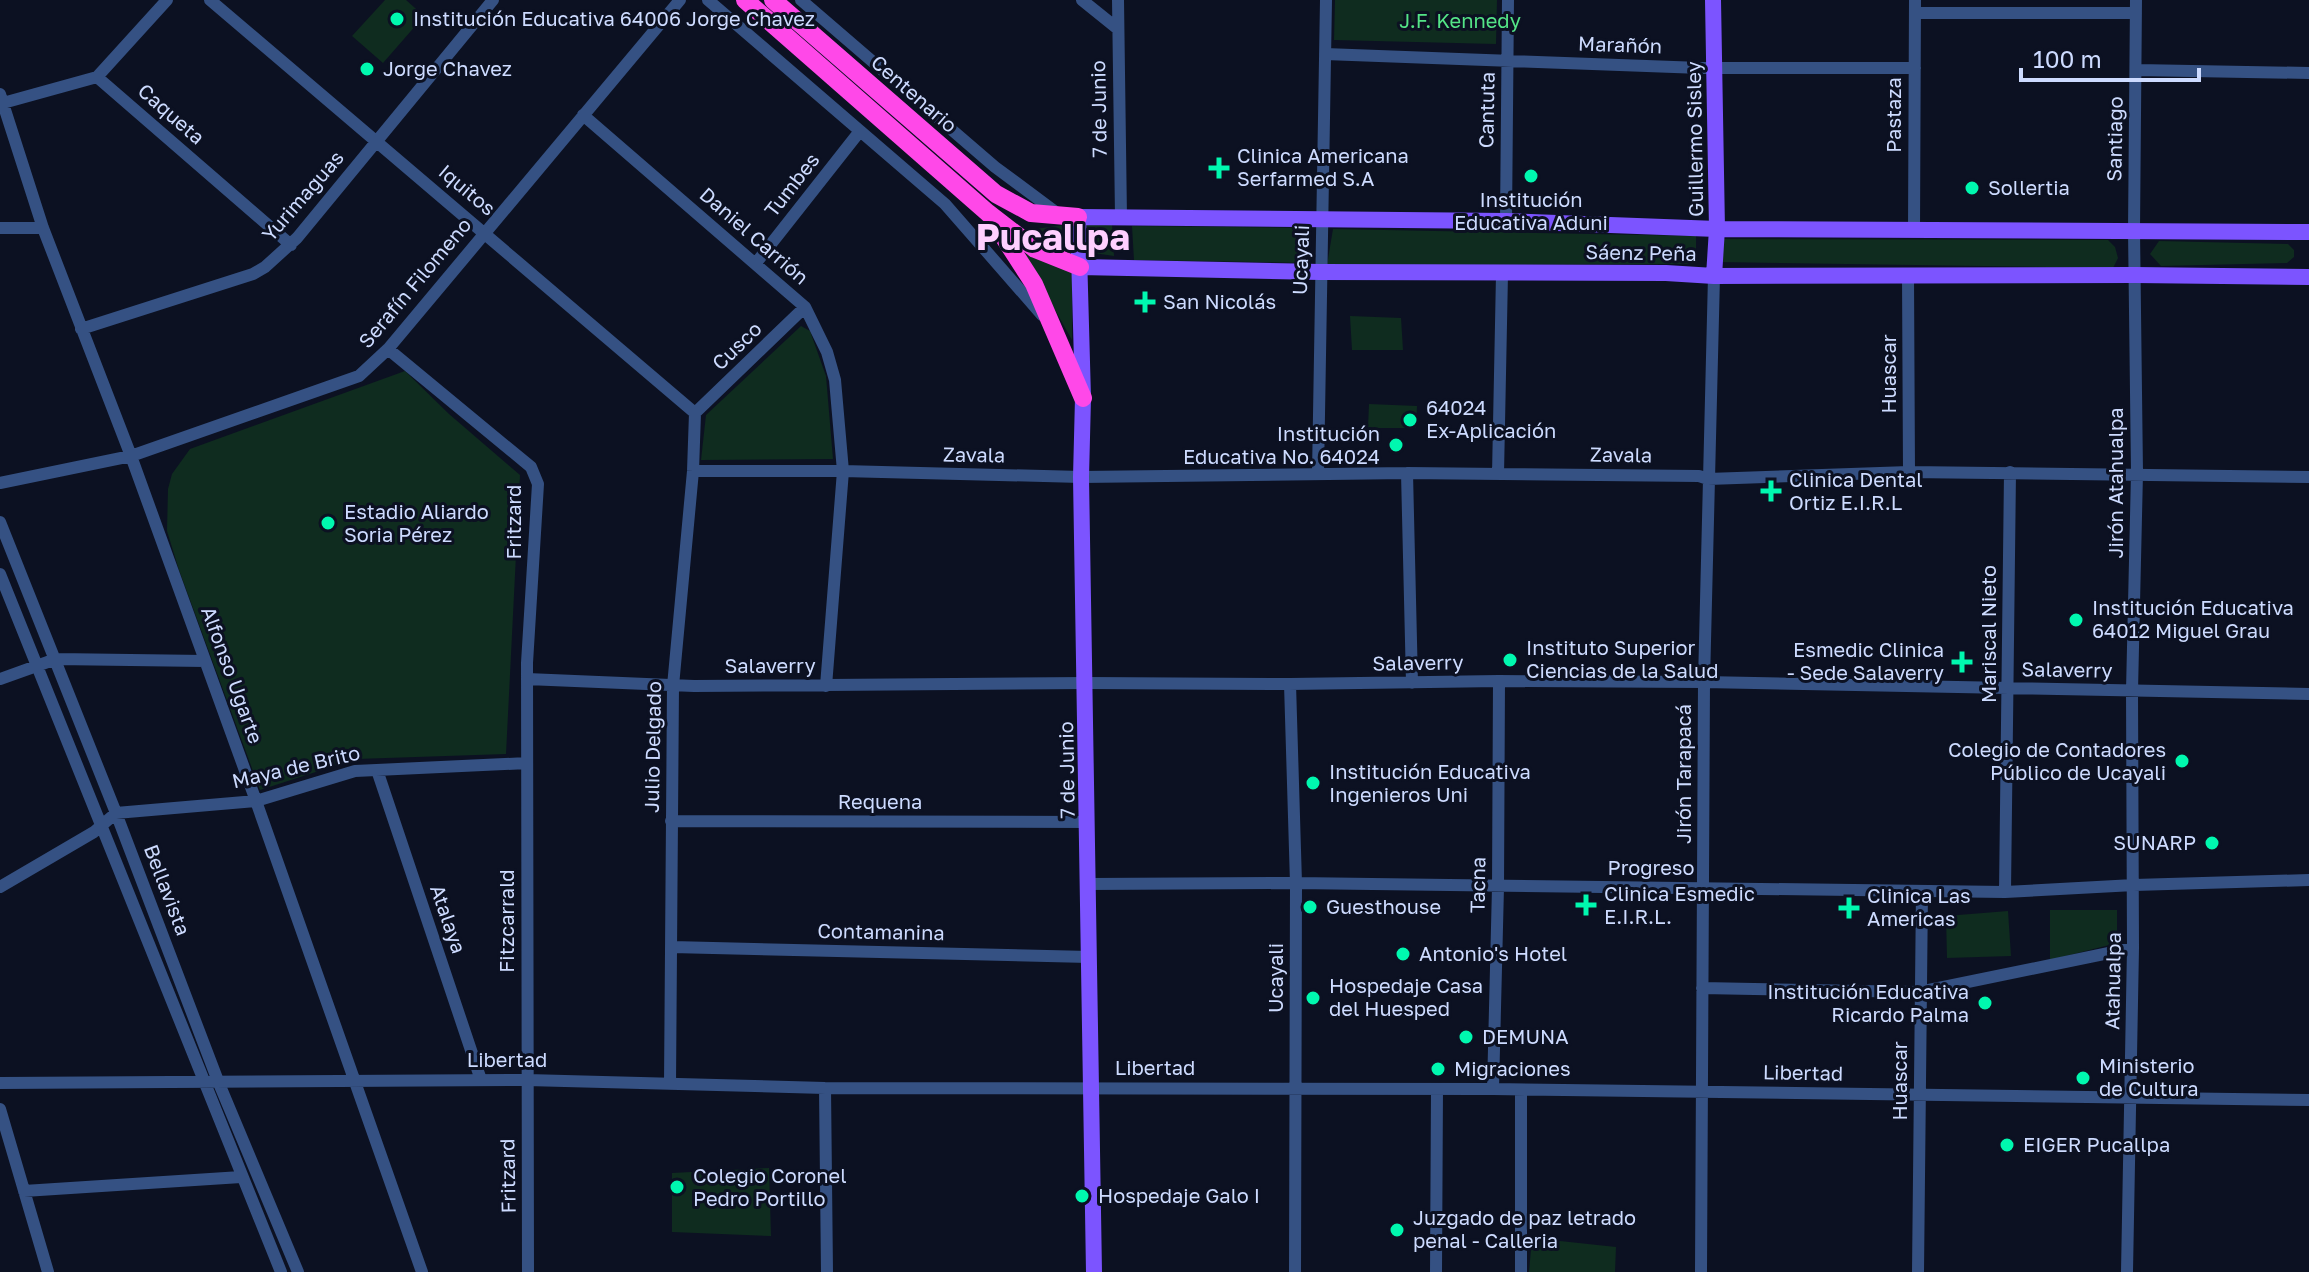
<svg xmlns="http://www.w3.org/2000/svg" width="2309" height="1272" font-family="'Golos Text',sans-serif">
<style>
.green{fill:#0f2c1f}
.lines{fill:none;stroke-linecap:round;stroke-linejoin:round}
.minor{stroke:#355183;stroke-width:12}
.major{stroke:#7c54ff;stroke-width:16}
.highway{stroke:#ff48e8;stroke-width:18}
.poi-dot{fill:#00f8af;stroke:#0c1122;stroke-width:3}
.labels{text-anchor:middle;stroke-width:6;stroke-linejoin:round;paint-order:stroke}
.poi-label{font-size:20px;fill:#cddbff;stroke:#0c1122;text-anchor:start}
.park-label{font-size:20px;fill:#54e487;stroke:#0c1122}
.street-label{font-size:20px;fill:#cddbff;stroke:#0c1122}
.town-label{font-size:36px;font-weight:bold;fill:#fecfff;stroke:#0c1122}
</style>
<rect width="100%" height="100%" fill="#0c1122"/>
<!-- green -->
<path class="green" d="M385 0H406L424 16 383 63 352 36Z
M1335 0H1497L1496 44 1334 40Z
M1071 224 1073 259 1021 231Z
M1086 224H1112L1114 256 1087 252Z
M1132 226 1309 228V263L1134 260Z
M1333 229 1696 236V264L1327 265Z
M1717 239 2108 240 2115 247 2118 258 2113 268 1717 262Z
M2159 241 2288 244 2294 250V257L2287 263 2161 266 2150 254Z
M1023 253 1072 270V340Z
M1350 316 1401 318 1403 350H1352Z
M801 326 810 331 826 376 833 459 701 460 706 415Z
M405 371 449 414 520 475 506 754 356 759 260 790 179 570 167 531 168 489 172 474 190 449Z
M1369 404 1417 406 1416 428H1368Z
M2050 910H2117V943L2050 960Z
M2008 911 2011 956 1947 958 1946 916Z
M769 1168 771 1236 672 1232V1173Z
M1532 1238 1616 1247 1615 1272H1529Z"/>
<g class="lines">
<!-- minor -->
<path class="minor" d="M210 0 695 413
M708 0 945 204 1042 315
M801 0 995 167 1057 213
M1082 0 1118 29
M1118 0 1121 217
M1915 13H2136
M1325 54 1701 68H1915
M2137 70 2309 73
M97 77 167 0
M0 94 43 228 131 456 256 801 422 1272
M3 103 97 77 291 245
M583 115 805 307 827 352 835 380 843 471 826 686
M1506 221 1508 0
M0 228H43
M1914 230 1915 0
M756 263 860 131
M1908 276 1909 472
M81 329 253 274 265 267 297 238 493 0
M388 349 531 467 538 484 527 663 528 1272
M695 413 805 307
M693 471H843L1081 477 1407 473 1699 476 1708 479 1909 472 2309 477
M1407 473 1412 683
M1318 474 1326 0
M1498 474 1502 274
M0 483 131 456 359 376 388 349 680 0
M0 522 116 813 218 1081 298 1272
M0 574 281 1272
M0 679 56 659 205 661
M527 679 694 686 1086 683 1290 684 1499 681 1704 682 2309 694
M1290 684 1296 883 1295 1272
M377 770 481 1080
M671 821 1088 822
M1088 884 1296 883 2005 892 2134 885 2309 880
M0 887 94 832 116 813 256 801 355 771 527 763
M2005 892 2010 472
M672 947 1089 957
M1702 988 1919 992 2133 948
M0 1083 527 1080 825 1088 1493 1089 2309 1100
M670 1084 673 686 693 471 695 413
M825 1088 827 1272
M1493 1089 1498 887 1499 681
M1521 1090V1272
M0 1109 48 1272
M24 1191 241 1177
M1436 1272 1437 1089
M1701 1272 1704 682 1714 276
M1918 1272 1922 891
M2127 1272 2133 948 2132 691 2137 473 2134 230 2136 0"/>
<!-- major -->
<path class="major" d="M1713 0 1717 229 1714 276
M1080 267 1320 272 1666 273 1714 276 2135 275 2309 277
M1094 1272 1081 477 1083 398 1078 217 1506 221 1717 229 2309 232"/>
<!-- highway -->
<path class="highway" d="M745 0 988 213 1035 249 1080 267
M773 0 996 194 1031 213 1078 217
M996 225 1034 284 1083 398"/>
</g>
<!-- markers -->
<g class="poi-dot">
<circle cx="397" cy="19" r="8"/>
<circle cx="367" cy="69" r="8"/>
<path d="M1215 156h8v8h8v8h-8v8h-8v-8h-8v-8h8z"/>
<circle cx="1531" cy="176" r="8"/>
<circle cx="1972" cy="188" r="8"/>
<path d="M1141 290h8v8h8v8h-8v8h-8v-8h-8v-8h8z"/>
<circle cx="1410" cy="420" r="8"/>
<circle cx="1396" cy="445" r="8"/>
<path d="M1767 479h8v8h8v8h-8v8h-8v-8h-8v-8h8z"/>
<circle cx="328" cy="523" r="8"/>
<circle cx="2076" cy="620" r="8"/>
<circle cx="1510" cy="660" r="8"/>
<path d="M1958 650h8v8h8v8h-8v8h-8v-8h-8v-8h8z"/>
<circle cx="2182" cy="761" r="8"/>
<circle cx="1313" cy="783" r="8"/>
<circle cx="2212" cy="843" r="8"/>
<path d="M1582 893h8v8h8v8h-8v8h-8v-8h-8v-8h8z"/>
<circle cx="1310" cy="907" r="8"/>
<path d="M1845 896h8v8h8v8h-8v8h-8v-8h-8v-8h8z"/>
<circle cx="1403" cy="954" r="8"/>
<circle cx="1313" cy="998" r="8"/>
<circle cx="1985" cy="1003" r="8"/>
<circle cx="1466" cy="1037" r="8"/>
<circle cx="1438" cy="1069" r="8"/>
<circle cx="2083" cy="1078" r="8"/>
<circle cx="2007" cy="1145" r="8"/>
<circle cx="677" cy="1187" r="8"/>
<circle cx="1082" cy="1196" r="8"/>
<circle cx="1397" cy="1230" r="8"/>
</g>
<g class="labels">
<!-- poi labels -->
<g class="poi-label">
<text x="413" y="26">Institución Educativa 64006 Jorge Chavez</text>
<text x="383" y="76">Jorge Chavez</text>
<text x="1237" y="163">Clinica Americana<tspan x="1237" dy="23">Serfarmed S.A</tspan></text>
<text x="1988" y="195">Sollertia</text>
<text x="1531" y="207" text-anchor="middle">Institución<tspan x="1531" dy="23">Educativa Aduni</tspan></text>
<text x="1163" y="309">San Nicolás</text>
<text x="1426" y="415">64024<tspan x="1426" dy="23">Ex-Aplicación</tspan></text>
<text x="1380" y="441" text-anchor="end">Institución<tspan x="1380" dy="23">Educativa No. 64024</tspan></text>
<text x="1789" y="487">Clinica Dental<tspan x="1789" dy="23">Ortiz E.I.R.L</tspan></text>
<text x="344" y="519">Estadio Aliardo<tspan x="344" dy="23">Soria Pérez</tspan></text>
<text x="2092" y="615">Institución Educativa<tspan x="2092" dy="23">64012 Miguel Grau</tspan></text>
<text x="1526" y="655">Instituto Superior<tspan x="1526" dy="23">Ciencias de la Salud</tspan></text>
<text x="1944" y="657" text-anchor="end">Esmedic Clinica<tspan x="1944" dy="23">- Sede Salaverry</tspan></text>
<text x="2166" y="757" text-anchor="end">Colegio de Contadores<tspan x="2166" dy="23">Público de Ucayali</tspan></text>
<text x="1329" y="779">Institución Educativa<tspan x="1329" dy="23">Ingenieros Uni</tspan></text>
<text x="2196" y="850" text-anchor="end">SUNARP</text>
<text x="1604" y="901">Clinica Esmedic<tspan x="1604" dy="23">E.I.R.L.</tspan></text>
<text x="1867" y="903">Clinica Las<tspan x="1867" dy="23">Americas</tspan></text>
<text x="1326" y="914">Guesthouse</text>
<text x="1419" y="961">Antonio's Hotel</text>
<text x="1329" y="993">Hospedaje Casa<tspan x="1329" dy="23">del Huesped</tspan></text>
<text x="1969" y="999" text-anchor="end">Institución Educativa<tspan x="1969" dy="23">Ricardo Palma</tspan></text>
<text x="1482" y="1044">DEMUNA</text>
<text x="2099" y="1073">Ministerio<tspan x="2099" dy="23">de Cultura</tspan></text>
<text x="1454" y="1076">Migraciones</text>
<text x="2023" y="1152">EIGER Pucallpa</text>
<text x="693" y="1183">Colegio Coronel<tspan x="693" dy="23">Pedro Portillo</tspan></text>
<text x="1098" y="1203">Hospedaje Galo I</text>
<text x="1413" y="1225">Juzgado de paz letrado<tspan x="1413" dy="23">penal - Calleria</tspan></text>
</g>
<!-- park labels -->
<g class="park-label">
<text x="1460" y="28">J.F. Kennedy</text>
</g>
<!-- street labels -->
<g class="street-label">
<text transform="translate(1620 45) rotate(2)" y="7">Marañón</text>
<text transform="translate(914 94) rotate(41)" y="7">Centenario</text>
<text transform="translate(1099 109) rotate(-91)" y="7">7 de Junio</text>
<text transform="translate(1487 110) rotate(-89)" y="7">Cantuta</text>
<text transform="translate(171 114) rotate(41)" y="7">Caqueta</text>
<text transform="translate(1894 115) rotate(-90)" y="7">Pastaza</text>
<text transform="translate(1695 139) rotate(-91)" y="7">Guillermo Sisley</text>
<text transform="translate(2115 139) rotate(-89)" y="7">Santiago</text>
<text transform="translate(792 185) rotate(-52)" y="7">Tumbes</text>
<text transform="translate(467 190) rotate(40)" y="7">Iquitos</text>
<text transform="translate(303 196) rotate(-49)" y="7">Yurimaguas</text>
<text transform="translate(754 236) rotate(41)" y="7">Daniel Carrión</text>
<text transform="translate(1641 253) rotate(1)" y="7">Sáenz Peña</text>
<text transform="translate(1301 260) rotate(-88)" y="7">Ucayali</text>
<text transform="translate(415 283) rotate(-50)" y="7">Serafín Filomeno</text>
<text transform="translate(737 346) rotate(-44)" y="7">Cusco</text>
<text transform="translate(1889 374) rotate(-90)" y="7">Huascar</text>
<text transform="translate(974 455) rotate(1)" y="7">Zavala</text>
<text transform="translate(1621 455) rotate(1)" y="7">Zavala</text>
<text transform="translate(2116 483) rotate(-90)" y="7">Jirón Atahualpa</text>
<text transform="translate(514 522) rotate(-90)" y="7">Fritzard</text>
<text transform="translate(1989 634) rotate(-90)" y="7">Mariscal Nieto</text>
<text transform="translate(1418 663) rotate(-1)" y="7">Salaverry</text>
<text x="770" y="673">Salaverry</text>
<text transform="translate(2067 670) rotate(1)" y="7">Salaverry</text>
<text transform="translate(232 675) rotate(70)" y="7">Alfonso Ugarte</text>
<text transform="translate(653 747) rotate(-89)" y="7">Julio Delgado</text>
<text transform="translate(296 767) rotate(-13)" y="7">Maya de Brito</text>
<text transform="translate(1067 770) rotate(-91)" y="7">7 de Junio</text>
<text transform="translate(1684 774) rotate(-90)" y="7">Jirón Tarapacá</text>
<text x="880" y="809">Requena</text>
<text x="1651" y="875">Progreso</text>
<text transform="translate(1478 885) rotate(-89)" y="7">Tacna</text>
<text transform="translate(167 890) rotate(69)" y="7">Bellavista</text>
<text transform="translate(448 919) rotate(71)" y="7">Atalaya</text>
<text transform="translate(507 921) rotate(-90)" y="7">Fitzcarrald</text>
<text transform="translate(881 932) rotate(1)" y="7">Contamanina</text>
<text transform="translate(1276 978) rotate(-90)" y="7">Ucayali</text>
<text transform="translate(2113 981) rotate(-89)" y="7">Atahualpa</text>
<text x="507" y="1067">Libertad</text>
<text x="1155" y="1075">Libertad</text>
<text transform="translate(1803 1073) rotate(1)" y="7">Libertad</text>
<text transform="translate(1900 1081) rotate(-90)" y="7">Huascar</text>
<text transform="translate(508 1176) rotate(-91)" y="7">Fritzard</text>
</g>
<!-- town labels -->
<g class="town-label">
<text x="1053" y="250">Pucallpa</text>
</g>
</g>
<!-- scale -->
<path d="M2021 68v12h178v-12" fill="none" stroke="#cddbff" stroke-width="4"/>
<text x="2033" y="68" font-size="24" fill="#cddbff" stroke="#0c1122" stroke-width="6" paint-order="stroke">100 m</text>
</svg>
